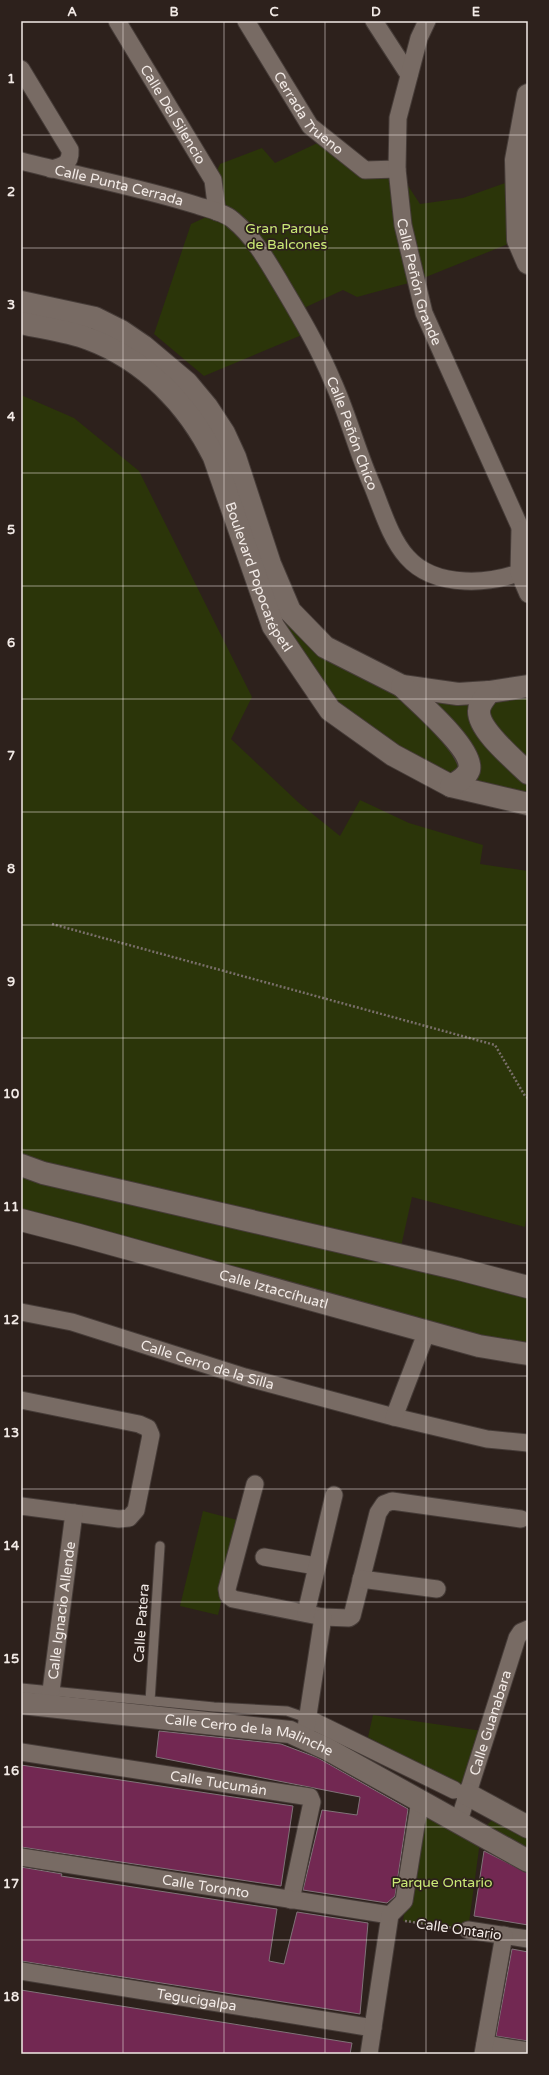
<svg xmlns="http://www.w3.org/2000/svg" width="549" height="2075" font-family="'Varela Round',sans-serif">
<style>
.green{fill:#2b3509}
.building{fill:#722852;stroke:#807278}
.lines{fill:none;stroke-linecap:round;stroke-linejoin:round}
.service-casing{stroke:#463c38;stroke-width:11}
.minor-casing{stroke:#463c38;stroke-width:19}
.tertiary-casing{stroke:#463c38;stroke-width:24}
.path{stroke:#796f6a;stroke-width:2.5;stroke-dasharray:2 2;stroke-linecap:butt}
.service{stroke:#786b64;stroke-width:9}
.minor{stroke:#786b64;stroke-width:17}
.tertiary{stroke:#786b64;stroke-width:22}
.grid{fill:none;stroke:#f2eae6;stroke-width:1;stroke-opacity:0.55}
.labels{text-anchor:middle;stroke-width:3.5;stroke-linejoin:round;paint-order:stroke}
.street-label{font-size:14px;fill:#f2eae6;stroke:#2d211c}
.park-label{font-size:14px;fill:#cae976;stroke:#2d211c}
.neatline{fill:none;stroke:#f2eae6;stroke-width:1.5}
.grid-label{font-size:13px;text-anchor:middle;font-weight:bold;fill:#f2eae6}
</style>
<rect width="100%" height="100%" fill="#2d211c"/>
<!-- green -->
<path class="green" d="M326 139 365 170 397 169 420 204 463 198 516 179 518 240 416 281 357 297 343 290 306 307 309 332 204 376 154 334 191 224 217 212 213 180 220 164 262 148 275 163Z
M21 395 74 418 139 471 252 697 231 739 299 803 340 836 360 800 409 823 483 845 480 864 528 871V1204L525 1227 412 1197 398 1260 528 1293V1342L507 1341 442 1328 21 1212Z
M290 611 402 686 528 691V803L451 786 330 710 273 626Z
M203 1511 241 1521 218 1615 180 1606Z
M373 1715 483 1731 465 1789 368 1737Z
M420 1800 481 1834 468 1930 403 1921Z
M492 1820H498L528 1837V1857L481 1831Z"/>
<!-- building -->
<path class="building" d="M159 1731 281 1744 318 1758 408 1809 395 1896 387 1903 303 1890 322 1810 357 1815 360 1797 156 1757Z
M21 1765 293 1806 281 1886 21 1847Z
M484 1851 528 1873V1925L474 1916Z
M21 1867 62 1874 61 1876 277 1909 269 1961 284 1964 297 1912 368 1923 360 2014 21 1961Z
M512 1949 528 1952V2041L496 2036Z
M21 1990 352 2043 350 2054H21Z"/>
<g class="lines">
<!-- service casing -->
<g class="service-casing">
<path id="service" d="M21 1688 214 1707 287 1711 307 1718
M150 1701 160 1546"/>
</g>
<!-- minor casing -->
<g class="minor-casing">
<g id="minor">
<path id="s1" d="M117 21 213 180 217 212"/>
<path id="s2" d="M246 21 310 126 365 170 397 169"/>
<path d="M374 21 409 75"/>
<path id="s3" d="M427 21 419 38 398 118 397 169 403 225 424 313 528 545"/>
<path d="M21 69 70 150C71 164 63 166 51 169"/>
<path id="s4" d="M21 161C79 176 139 187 196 205 208 209 224 212 233 220 254 237 268 262 281 284 300 316 319 348 333 382 348 415 357 451 372 485 382 509 390 538 407 557 435 589 493 585 528 569"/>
<path d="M520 530 519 573 528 594"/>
<path id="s5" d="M21 1312 72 1322 245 1377 394 1417 487 1439 528 1443"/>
<path d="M21 1400 139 1424 148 1428 151 1435 136 1510 129 1518 119 1519 21 1506"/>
<path d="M394 1417 427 1331"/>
<path d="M255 1484 227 1589 228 1595 233 1599 323 1617 349 1618 352 1616 378 1513 384 1504 392 1501 521 1519"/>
<path d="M264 1557 316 1566"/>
<path d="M361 1579 437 1589"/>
<path d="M306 1613 334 1495"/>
<path id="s6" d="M46 1706 51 1691 74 1513"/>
<path d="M307 1718 454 1790"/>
<path d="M306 1728 323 1617"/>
<path id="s7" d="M21 1752 310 1797 312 1802 291 1900"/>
<path id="s8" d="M459 1821 517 1638 521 1632 528 1629"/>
<path id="s9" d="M21 1857 390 1915"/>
<path d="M468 1930 528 1939"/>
<path id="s10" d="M21 1971 373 2028"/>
<path d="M485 2044 528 2051"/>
<path d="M369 2054 390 1915 404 1901 420 1800"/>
<path d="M483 2054 504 1935"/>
</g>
</g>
<!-- tertiary casing -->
<g class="tertiary-casing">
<g id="tertiary">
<path d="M528 95 516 160 518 240 528 263"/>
<path d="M21 302 95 318 121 331 143 346 187 383 207 407 224 433 235 457 270 564 290 611 325 647 402 686 458 694 489 692 528 686"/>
<path id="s11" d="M21 323C43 328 68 331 89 339 145 360 188 404 214 457L273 626 330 710 393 755 451 786 528 804"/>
<path d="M402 686C416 700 475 750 469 770 466 778 457 782 451 786"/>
<path d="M489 692C485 698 479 704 479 711 478 730 515 760 528 773"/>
<path d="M21 1165 43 1173 459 1269 528 1287"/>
<path id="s12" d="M21 1220 79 1235 479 1346 528 1354"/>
<path id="s13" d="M21 1703 290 1732 327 1749 528 1861"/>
<path d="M467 1794 528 1827"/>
</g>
</g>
<!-- path -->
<path class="path" d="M52 924 495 1045 525 1096 528 1098
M405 1921 454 1928"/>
<!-- service -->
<use href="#service" class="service"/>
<!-- minor -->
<use href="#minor" class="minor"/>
<!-- tertiary -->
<use href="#tertiary" class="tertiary"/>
</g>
<!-- grid -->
<path class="grid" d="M123 21V2054M224 21V2054M325 21V2054M426 21V2054M21 135H528M21 248H528M21 360H528M21 473H528M21 586H528M21 699H528M21 812H528M21 925H528M21 1038H528M21 1150H528M21 1263H528M21 1376H528M21 1489H528M21 1602H528M21 1714H528M21 1827H528M21 1940H528"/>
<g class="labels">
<!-- street labels -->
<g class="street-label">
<text dy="5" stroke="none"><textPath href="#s2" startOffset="112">Cerrada Trueno</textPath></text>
<text dy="5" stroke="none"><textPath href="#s1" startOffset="109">Calle Del Silencio</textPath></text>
<text dy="5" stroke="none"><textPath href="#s4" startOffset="101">Calle Punta Cerrada</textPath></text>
<text dy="5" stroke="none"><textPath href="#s3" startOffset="268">Calle Peñón Grande</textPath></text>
<text dy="5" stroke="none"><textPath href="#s4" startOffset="467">Calle Peñón Chico</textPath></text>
<text dy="5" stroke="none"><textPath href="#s11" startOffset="374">Boulevard Popocatépetl</textPath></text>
<text dy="5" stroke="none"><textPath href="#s12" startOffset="262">Calle Iztaccíhuatl</textPath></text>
<text dy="5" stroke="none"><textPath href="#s5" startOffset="194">Calle Cerro de la Silla</textPath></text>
<text dy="5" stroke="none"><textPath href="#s6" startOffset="97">Calle Ignacio Allende</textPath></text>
<text transform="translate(141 1623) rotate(-86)" y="5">Calle Patera</text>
<text dy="5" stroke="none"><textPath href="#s8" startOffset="103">Calle Guanabara</textPath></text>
<text dy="5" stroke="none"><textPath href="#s13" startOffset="231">Calle Cerro de la Malinche</textPath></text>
<text dy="5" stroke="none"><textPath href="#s7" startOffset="200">Calle Tucumán</textPath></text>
<text dy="5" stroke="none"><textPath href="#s9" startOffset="187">Calle Toronto</textPath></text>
<text transform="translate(459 1929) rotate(8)" y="5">Calle Ontario</text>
<text dy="5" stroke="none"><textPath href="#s10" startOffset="178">Tegucigalpa</textPath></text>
</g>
<!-- park labels -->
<g class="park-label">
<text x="287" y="233">Gran Parque<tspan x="287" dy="16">de Balcones</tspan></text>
<text x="442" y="1887">Parque Ontario</text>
</g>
</g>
<!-- border -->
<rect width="549" height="2075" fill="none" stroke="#2d211c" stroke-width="44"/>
<rect x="22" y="22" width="505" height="2031" class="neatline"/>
<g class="grid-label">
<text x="72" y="16">A</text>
<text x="174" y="16">B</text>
<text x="274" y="16">C</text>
<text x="376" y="16">D</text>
<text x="476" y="16">E</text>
<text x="11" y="83">1</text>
<text x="11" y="196">2</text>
<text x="11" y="309">3</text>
<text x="11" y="421">4</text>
<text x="11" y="534">5</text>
<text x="11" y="647">6</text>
<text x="11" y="760">7</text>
<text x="11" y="873">8</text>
<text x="11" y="986">9</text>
<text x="11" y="1098">10</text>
<text x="11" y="1211">11</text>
<text x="11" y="1324">12</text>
<text x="11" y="1437">13</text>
<text x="11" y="1550">14</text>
<text x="11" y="1663">15</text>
<text x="11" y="1775">16</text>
<text x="11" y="1888">17</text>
<text x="11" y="2001">18</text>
</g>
</svg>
